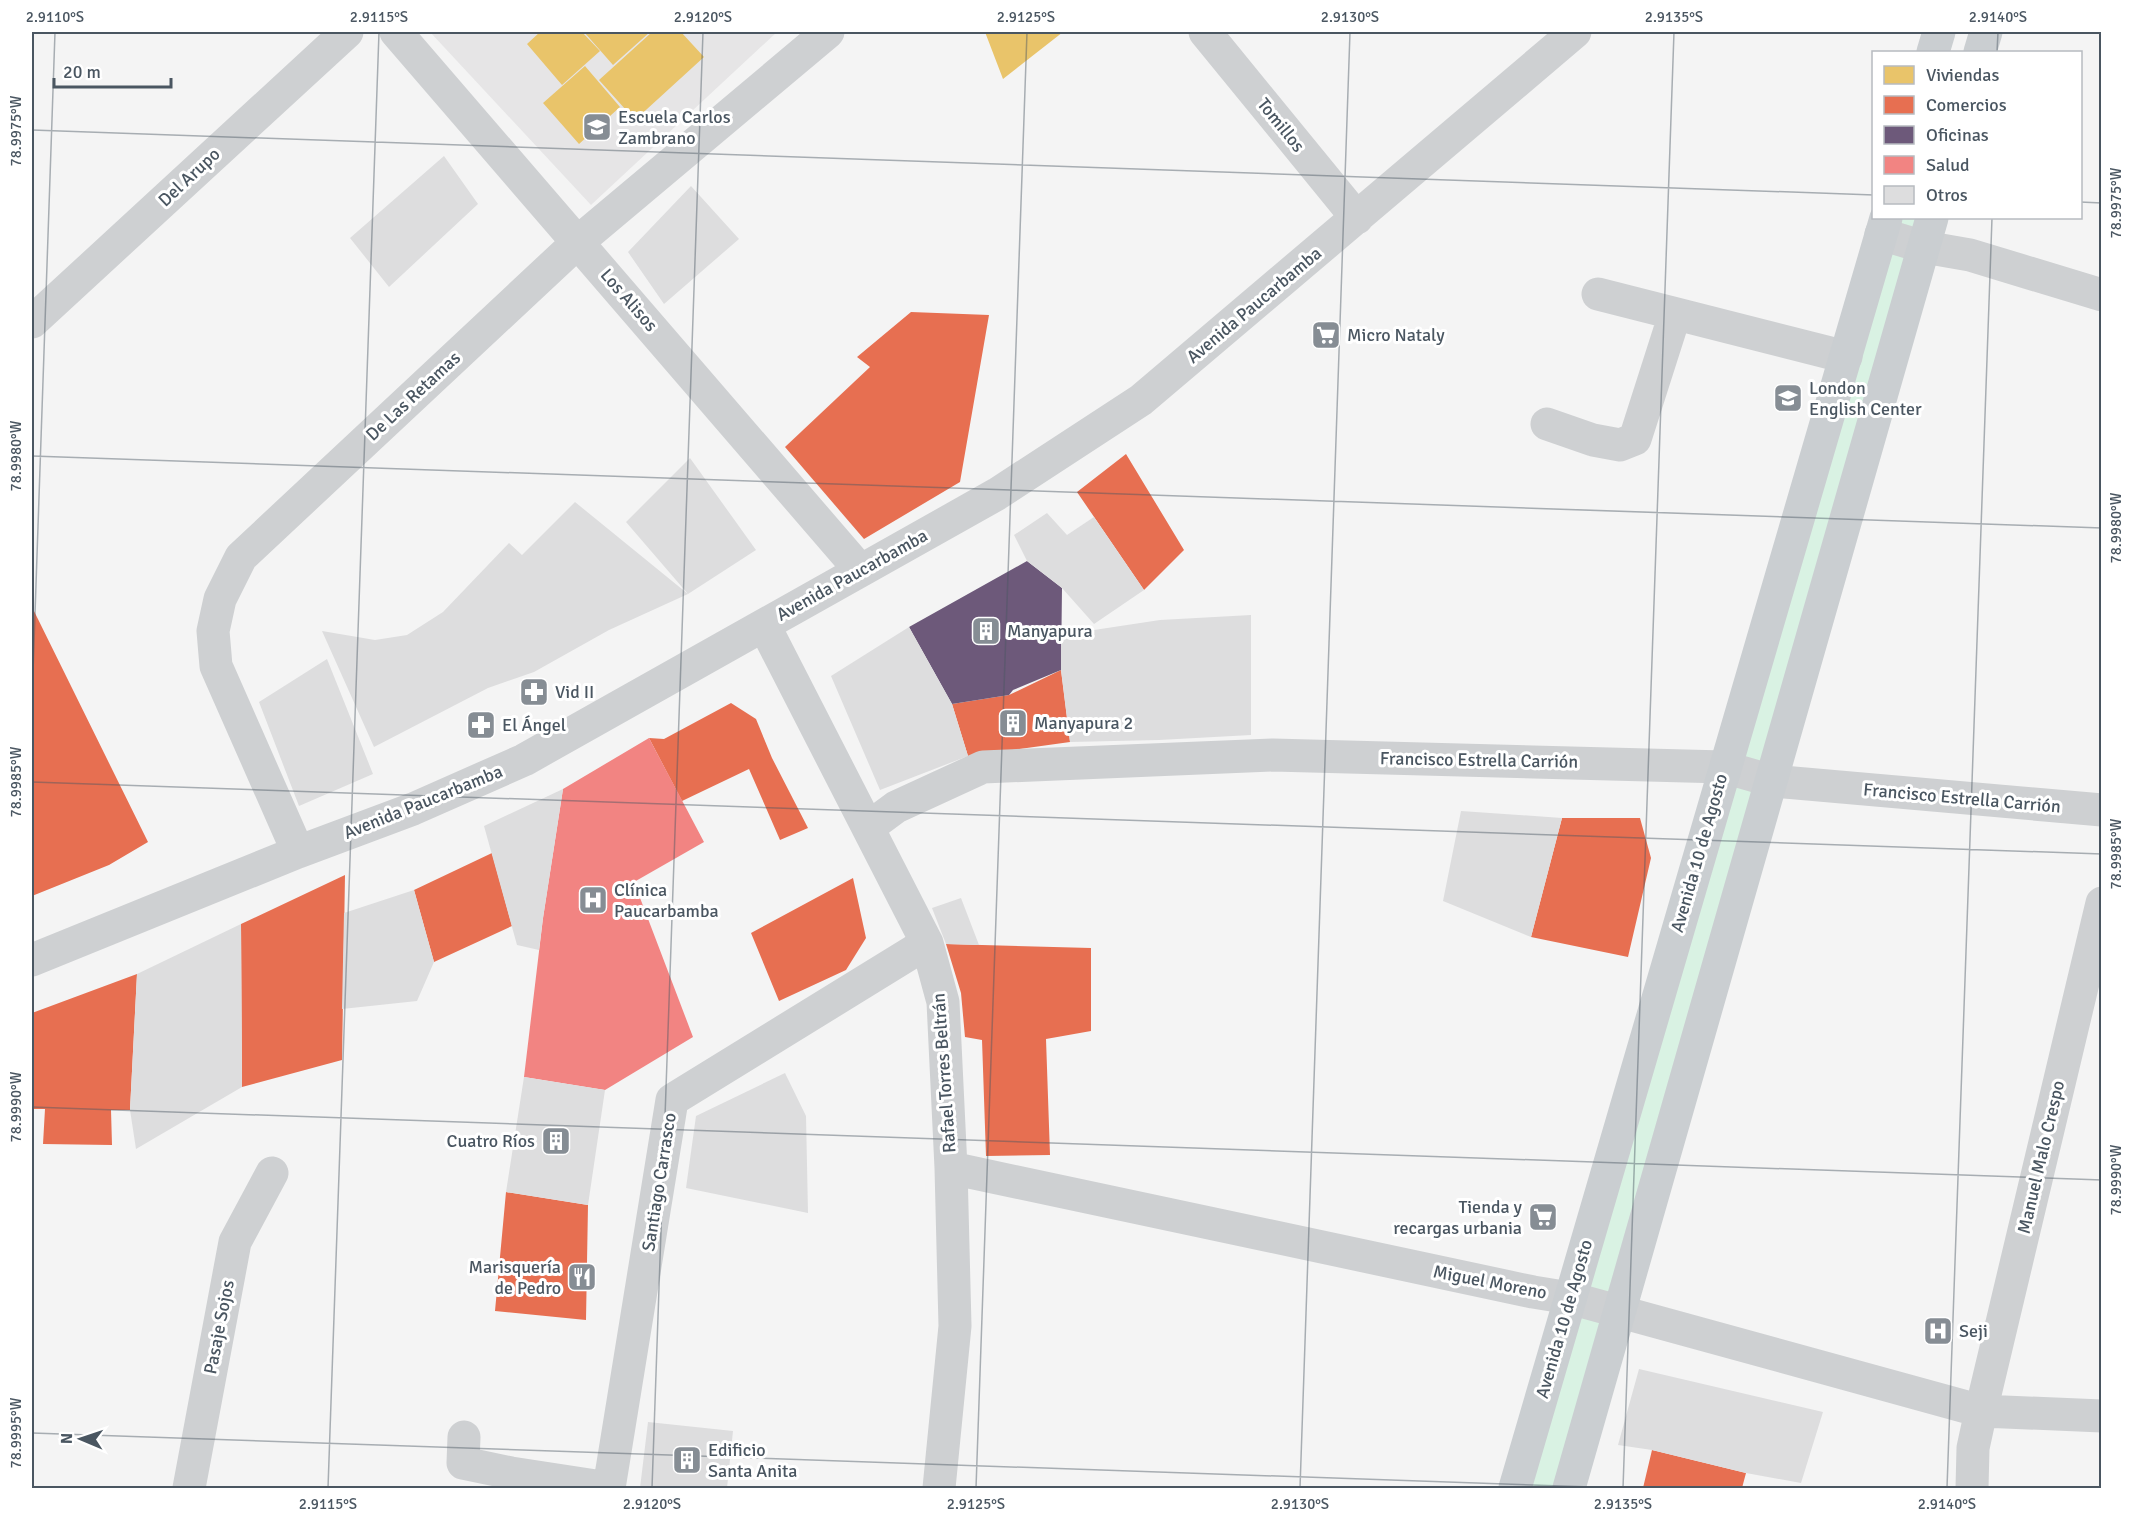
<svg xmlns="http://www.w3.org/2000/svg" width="2133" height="1520" font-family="Signika,sans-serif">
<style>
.education{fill:#e6e5e6}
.green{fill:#d9f2e3}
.homes{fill:#e9c46a}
.shops{fill:#e76f51}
.offices{fill:#6d597a}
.health{fill:#f28482}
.building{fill:#ddddde}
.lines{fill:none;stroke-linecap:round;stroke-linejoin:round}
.minor{stroke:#ced0d2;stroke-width:33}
.major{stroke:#caced1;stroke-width:33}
.ticks{fill:none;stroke:#4a5661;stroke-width:1.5;stroke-opacity:0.45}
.labels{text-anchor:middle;stroke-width:6;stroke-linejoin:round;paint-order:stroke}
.poi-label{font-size:18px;fill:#4a5661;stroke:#fff;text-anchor:start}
.street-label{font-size:18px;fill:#4a5661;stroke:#fff}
.neatline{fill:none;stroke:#4a5661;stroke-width:2}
.ticks-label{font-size:15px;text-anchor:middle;fill:#4a5661}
</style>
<rect width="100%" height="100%" fill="#f4f4f4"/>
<!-- education -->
<path class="education" d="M430 32H777L591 205Z"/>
<!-- green -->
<path class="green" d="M1886 218H1932L1569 1488H1515Z"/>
<!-- homes -->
<path class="homes" d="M540 32H582L600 51 562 85 527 44Z
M584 32H650L613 65Z
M652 32H681L704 57 635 120 599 80Z
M985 32H1063L1003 79Z
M585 66 620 107 579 144 543 103Z"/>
<!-- shops -->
<path class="shops" d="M911 312 989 315 960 482 864 539 785 447 870 367 857 357Z
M1126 454 1184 550 1144 590 1077 492Z
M32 607 148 842 109 865 32 896Z
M1061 670 1070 742 968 756 952 704 1009 695Z
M731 703 756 719 772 758 808 828 780 840 749 769 682 801 649 738 664 739Z
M1562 818H1640L1651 858 1628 957 1531 937Z
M492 853 512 926 434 962 414 890Z
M345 875 342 1060 242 1087 241 924Z
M853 878 866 938 846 970 779 1001 751 933Z
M946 944 1091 948V1031L1046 1039 1050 1155 986 1156 982 1040 965 1037 961 993Z
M137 974 130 1110H111L112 1145 43 1144 45 1109H32V1013Z
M506 1192 588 1205 586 1320 495 1311Z
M1652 1450 1746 1473 1742 1488H1643Z"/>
<!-- offices -->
<path class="offices" d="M1027 561 1062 588 1061 670 1013 690 1009 695 952 704 909 627Z"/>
<!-- health -->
<path class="health" d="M649 738 704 842 634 882 693 1037 605 1090 524 1077 543 918 563 789Z"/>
<!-- building -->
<path class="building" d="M444 156 478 204 389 287 350 238Z
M691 186 739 239 664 304 628 252Z
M690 458 756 550 688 594 626 522Z
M575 502 688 594 609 630 534 672 488 688 374 747 322 631 375 640 407 635 443 612 509 543 522 555Z
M1047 513 1067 535 1094 517 1144 590 1094 624 1062 588 1027 561 1014 535Z
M1251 615V735L1159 740 1070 742 1061 670V635L1160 620Z
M909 627 952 704 968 756 880 790 831 676Z
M327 659 373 774 299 806 259 702Z
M563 789 543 918 539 950 517 945 484 826Z
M1461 811 1562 818 1531 937 1443 901Z
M414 890 434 962 417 1001 342 1009 344 913Z
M961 898 979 945 946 944 932 908Z
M241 924 242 1087 136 1149 130 1110 137 974Z
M785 1073 806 1116 808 1213 686 1188 696 1116Z
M524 1077 605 1090 588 1205 506 1192Z
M1639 1369 1823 1412 1801 1483 1746 1473 1652 1450 1618 1445Z
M648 1422 733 1431 727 1488H640Z"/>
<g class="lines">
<!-- minor -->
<path class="minor" d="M396 32 860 570
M1205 32 1357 218
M1881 234 1924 247 1970 255 2102 295
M1598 294 1846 357
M32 322 347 32
M1547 424 1593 440 1620 445 1635 439 1675 314
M764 625 927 943 943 1002 951 1168 955 1326 939 1488
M869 827 896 807 983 767 1273 755 1724 767 1772 781 2102 810
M298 852 216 666 213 631 220 599 241 557 579 241 828 32
M32 960 298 852 413 809 524 760 997 494 1141 400 1575 32
M951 1168 1533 1292 1570 1298 1981 1411 2102 1416
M464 1437 463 1463 511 1473 609 1488
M189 1488 235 1242 272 1173
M609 1488 672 1100 927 943
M1972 1488 1973 1448 1981 1411 2102 903"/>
<!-- major -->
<path class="major" d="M1933 52 1939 32
M1980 52 1986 32
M1515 1488 1886 218
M1569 1488 1932 218"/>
</g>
<!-- ticks -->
<path class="ticks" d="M1997 52 1998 32M32 130 1874 195M2080 202 2102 203M32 456 2102 528M32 701 55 32M32 782 2102 854M32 1107 2102 1180M32 1433 1621 1488M328 1488 379 32M652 1488 703 32M976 1488 1027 32M1300 1488 1350 32M1623 1488 1674 32M1947 1488 1992 218"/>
<!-- icons -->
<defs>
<g id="school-square" transform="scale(1.5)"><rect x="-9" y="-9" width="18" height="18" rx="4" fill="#868d94" stroke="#fff"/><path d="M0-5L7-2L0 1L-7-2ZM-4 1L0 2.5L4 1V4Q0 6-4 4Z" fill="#fff"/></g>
<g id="supermarket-square" transform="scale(1.5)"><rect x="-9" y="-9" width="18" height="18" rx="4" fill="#868d94" stroke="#fff"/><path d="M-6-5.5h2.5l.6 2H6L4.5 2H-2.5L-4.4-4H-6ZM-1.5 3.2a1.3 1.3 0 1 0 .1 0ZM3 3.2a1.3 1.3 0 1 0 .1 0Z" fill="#fff"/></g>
<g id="building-square" transform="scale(1.5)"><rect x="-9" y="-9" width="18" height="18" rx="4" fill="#868d94" stroke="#fff"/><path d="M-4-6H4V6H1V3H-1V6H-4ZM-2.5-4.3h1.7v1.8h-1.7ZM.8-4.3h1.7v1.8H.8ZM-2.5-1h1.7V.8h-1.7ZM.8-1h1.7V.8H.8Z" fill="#fff"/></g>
<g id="pharmacy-square" transform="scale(1.5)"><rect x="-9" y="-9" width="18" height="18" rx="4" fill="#868d94" stroke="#fff"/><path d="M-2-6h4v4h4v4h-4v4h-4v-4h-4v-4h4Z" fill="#fff"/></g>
<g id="hospital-square" transform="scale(1.5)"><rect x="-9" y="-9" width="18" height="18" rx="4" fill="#868d94" stroke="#fff"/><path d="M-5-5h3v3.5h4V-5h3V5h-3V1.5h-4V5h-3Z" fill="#fff"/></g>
<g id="restaurant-square" transform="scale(1.5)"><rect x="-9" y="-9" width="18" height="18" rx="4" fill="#868d94" stroke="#fff"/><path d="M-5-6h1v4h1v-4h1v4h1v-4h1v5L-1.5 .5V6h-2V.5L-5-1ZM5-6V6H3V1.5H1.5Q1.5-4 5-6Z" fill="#fff"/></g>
</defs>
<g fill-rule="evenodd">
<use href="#school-square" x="597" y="127"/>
<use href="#supermarket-square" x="1326" y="335"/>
<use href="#school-square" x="1788" y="398"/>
<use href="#building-square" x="986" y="631"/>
<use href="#pharmacy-square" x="534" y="692"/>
<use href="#building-square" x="1013" y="723"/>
<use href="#pharmacy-square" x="481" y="725"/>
<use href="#hospital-square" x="593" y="900"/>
<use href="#building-square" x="556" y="1141"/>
<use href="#supermarket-square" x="1543" y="1217"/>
<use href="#restaurant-square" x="582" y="1277"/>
<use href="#hospital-square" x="1938" y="1331"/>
<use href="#building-square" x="687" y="1460"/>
</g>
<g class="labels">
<!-- poi labels -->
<g class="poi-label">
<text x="618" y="123">Escuela Carlos<tspan x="618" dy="21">Zambrano</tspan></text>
<text x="1347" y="341">Micro Nataly</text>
<text x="1809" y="394">London<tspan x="1809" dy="21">English Center</tspan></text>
<text x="1007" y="637">Manyapura</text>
<text x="555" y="698">Vid II</text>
<text x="1034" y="729">Manyapura 2</text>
<text x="502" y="731">El Ángel</text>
<text x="614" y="896">Clínica<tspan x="614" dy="21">Paucarbamba</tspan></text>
<text x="535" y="1147" text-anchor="end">Cuatro Ríos</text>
<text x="1522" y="1213" text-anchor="end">Tienda y<tspan x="1522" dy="21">recargas urbania</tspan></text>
<text x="561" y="1273" text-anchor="end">Marisquería<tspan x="561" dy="21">de Pedro</tspan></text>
<text x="1959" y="1337">Seji</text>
<text x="708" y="1456">Edificio<tspan x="708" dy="21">Santa Anita</tspan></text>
</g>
<!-- street labels -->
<g class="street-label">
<text transform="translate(1281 125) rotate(51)" y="6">Tomillos</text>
<text transform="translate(189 177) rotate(-43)" y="6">Del Arupo</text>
<text transform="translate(629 300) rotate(49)" y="6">Los Alisos</text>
<text transform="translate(1254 305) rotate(-40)" y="6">Avenida Paucarbamba</text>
<text transform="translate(413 396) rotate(-43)" y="6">De Las Retamas</text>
<text transform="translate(852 575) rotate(-29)" y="6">Avenida Paucarbamba</text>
<text transform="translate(1479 760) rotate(1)" y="6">Francisco Estrella Carrión</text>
<text transform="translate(1962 798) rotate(5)" y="6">Francisco Estrella Carrión</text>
<text transform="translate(423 802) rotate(-22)" y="6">Avenida Paucarbamba</text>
<text transform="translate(1699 853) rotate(-74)" y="6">Avenida 10 de Agosto</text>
<text transform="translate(944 1073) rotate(-94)" y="6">Rafael Torres Beltrán</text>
<text transform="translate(2041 1157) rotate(-77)" y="6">Manuel Malo Crespo</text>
<text transform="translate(659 1182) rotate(-81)" y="6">Santiago Carrasco</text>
<text transform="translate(1490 1282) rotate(11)" y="6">Miguel Moreno</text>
<text transform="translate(1564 1319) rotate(-74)" y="6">Avenida 10 de Agosto</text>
<text transform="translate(219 1327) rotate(-79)" y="6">Pasaje Sojos</text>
</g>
</g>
<!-- border -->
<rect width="2133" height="1520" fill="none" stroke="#ffffff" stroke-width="66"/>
<!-- legend -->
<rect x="1872" y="51" width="210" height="168" fill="#ffffff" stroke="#b7bbc0" stroke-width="1.5"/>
<rect x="1884" y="66" width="30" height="18" fill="#e9c46a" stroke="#b7bbc0" stroke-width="1.5"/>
<text x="1926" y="81" font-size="18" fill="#4a5661">Viviendas</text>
<rect x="1884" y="96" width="30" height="18" fill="#e76f51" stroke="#b7bbc0" stroke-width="1.5"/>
<text x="1926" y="111" font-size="18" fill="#4a5661">Comercios</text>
<rect x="1884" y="126" width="30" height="18" fill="#6d597a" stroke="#b7bbc0" stroke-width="1.5"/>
<text x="1926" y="141" font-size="18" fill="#4a5661">Oficinas</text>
<rect x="1884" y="156" width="30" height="18" fill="#f28482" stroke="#b7bbc0" stroke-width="1.5"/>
<text x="1926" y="171" font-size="18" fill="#4a5661">Salud</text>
<rect x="1884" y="186" width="30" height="18" fill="#ddddde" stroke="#b7bbc0" stroke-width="1.5"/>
<text x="1926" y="201" font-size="18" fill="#4a5661">Otros</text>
<!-- north arrow -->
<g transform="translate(81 1439) rotate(272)" stroke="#ffffff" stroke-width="4.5" paint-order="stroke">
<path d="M0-4.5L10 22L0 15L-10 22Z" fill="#4a5661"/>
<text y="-9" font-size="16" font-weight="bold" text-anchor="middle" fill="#4a5661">N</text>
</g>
<!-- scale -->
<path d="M54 78v9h117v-9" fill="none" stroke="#4a5661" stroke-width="3"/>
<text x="63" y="78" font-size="18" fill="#4a5661" stroke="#ffffff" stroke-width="4.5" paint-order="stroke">20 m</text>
<rect x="33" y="33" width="2067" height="1454" class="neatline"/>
<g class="ticks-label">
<text x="55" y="22">2.9110°S</text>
<text x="379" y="22">2.9115°S</text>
<text x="703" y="22">2.9120°S</text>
<text x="1026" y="22">2.9125°S</text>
<text x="1350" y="22">2.9130°S</text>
<text x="1674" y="22">2.9135°S</text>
<text x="1998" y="22">2.9140°S</text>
<text transform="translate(16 131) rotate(-90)" y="5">78.9975°W</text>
<text transform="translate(2116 203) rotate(-90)" y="5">78.9975°W</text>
<text transform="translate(16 456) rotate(-90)" y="5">78.9980°W</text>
<text transform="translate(2116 528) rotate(-90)" y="5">78.9980°W</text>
<text transform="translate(16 782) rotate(-90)" y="5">78.9985°W</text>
<text transform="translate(2116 854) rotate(-90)" y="5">78.9985°W</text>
<text transform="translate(16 1107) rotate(-90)" y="5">78.9990°W</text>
<text transform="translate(2116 1180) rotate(-90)" y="5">78.9990°W</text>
<text transform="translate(16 1433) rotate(-90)" y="5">78.9995°W</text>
<text x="328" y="1509">2.9115°S</text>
<text x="652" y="1509">2.9120°S</text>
<text x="976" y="1509">2.9125°S</text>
<text x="1300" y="1509">2.9130°S</text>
<text x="1623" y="1509">2.9135°S</text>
<text x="1947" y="1509">2.9140°S</text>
</g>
</svg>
